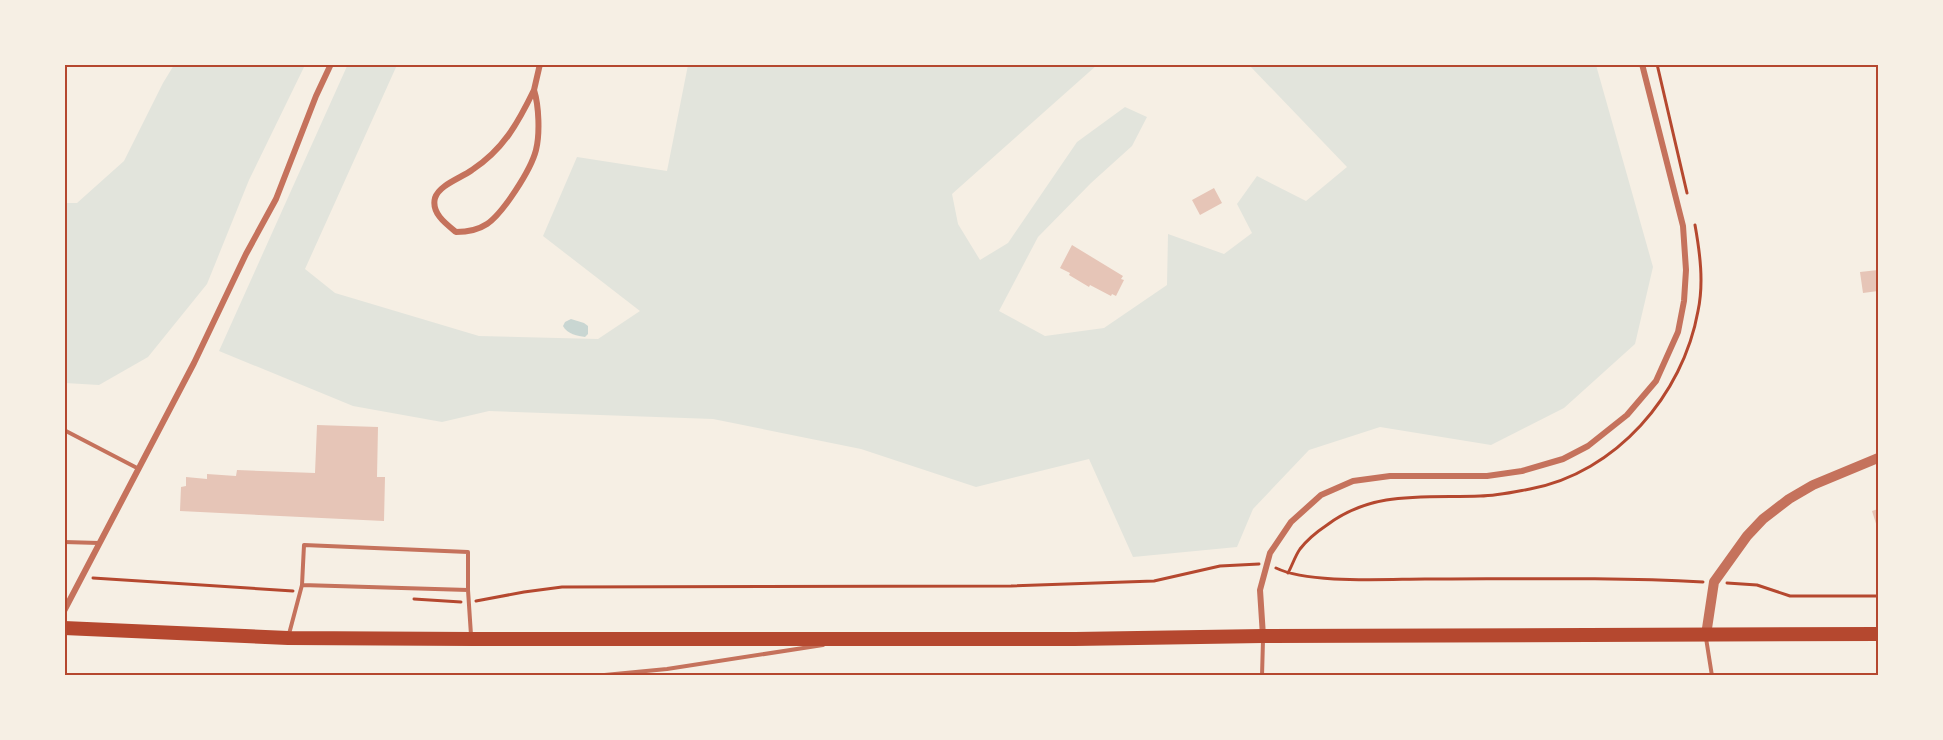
<svg xmlns="http://www.w3.org/2000/svg" width="1943" height="740" font-family="'Times New Roman',serif">
<style>
.green{fill:#e2e4dc}
.water{fill:#c9d6d2}
.building{fill:#e6c5b7}
.lines{fill:none;stroke-linecap:round;stroke-linejoin:round}
.path{stroke:#b5482f;stroke-width:3}
.service{stroke:#c5725c;stroke-width:4}
.minor{stroke:#c5725c;stroke-width:6}
.tertiary{stroke:#c5725c;stroke-width:10}
.primary{stroke:#b5482f;stroke-width:14}
.neatline{fill:none;stroke:#b5482f;stroke-width:2}
</style>
<rect width="100%" height="100%" fill="#f6efe4"/>
<!-- green -->
<path class="green" d="M348 64 397 65 305 269 335 293 479 336 598 339 640 311 543 236 577 157 667 171 688 65H1097L952 194 958 224 980 260 1008 243 1077 142 1125 107 1147 117 1132 146 1091 183 1038 237 999 311 1045 336 1104 328 1167 285 1168 234 1224 254 1252 233 1237 204 1257 176 1306 201 1347 167 1249 65H1596L1653 267 1635 344 1564 408 1491 445 1380 427 1309 450 1253 509 1237 547 1133 557 1089 459 976 487 861 449 713 419 489 411 442 422 353 406 219 351Z
M174 65H305L249 180 207 284 148 357 99 385 65 383V203H77L124 161 163 83Z"/>
<!-- water -->
<path class="water" d="M571 319 584 323 588 326V334L585 337C578 336 567 334 563 326L565 322Z"/>
<!-- building -->
<path class="building" d="M1214 188 1222 203 1200 215 1192 200Z
M1072 245 1123 276 1121 279 1124 280 1116 296 1112 294 1111 296 1090 285 1089 287 1069 275 1070 273 1060 268Z
M1878 270V291L1863 293 1860 272Z
M317 425 378 427 377 477H385L384 521 180 511 181 487 186 486V477L207 479V474L236 476 237 470 315 473Z
M1878 509V530L1872 511Z"/>
<g class="lines">
<!-- path -->
<path class="path" d="M1657 64 1687 193
M1276 568C1309 584 1387 579 1425 579 1518 579 1610 577 1703 582
M1288 573C1292 566 1295 556 1300 549 1307 540 1318 531 1327 525 1373 490 1427 498 1480 496 1497 496 1514 492 1530 489 1616 473 1683 395 1698 311 1704 283 1700 253 1695 225
M93 578 293 591
M1727 583 1757 585 1790 596H1878
M414 599 461 602
M476 601 524 592 562 587 1011 586 1154 581 1220 566 1259 564"/>
<!-- service -->
<path class="service" d="M64 430 139 469
M64 542 99 543
M302 585 304 545 468 552V590
M289 634 302 585 468 590 471 635
M1706 638 1712 676
M594 676 667 669 823 645
M1262 676 1263 640"/>
<!-- minor -->
<path class="minor" d="M534 90C539 106 540 134 536 150 531 170 503 213 487 224 478 230 468 232 456 232 446 224 431 213 435 198 439 185 461 178 472 170 503 150 518 123 534 90Z
M534 90 540 64
M64 611 194 363 246 254 276 199 316 96 331 64
M1263 636 1260 590 1270 553 1291 522 1321 495 1353 481 1390 476H1487L1522 471 1563 459 1588 446 1627 415 1656 381 1678 332 1684 301 1686 270 1683 226 1642 64"/>
<!-- tertiary -->
<path class="tertiary" d="M1706 635 1714 582 1747 536 1763 519 1789 499 1813 485 1878 458"/>
<!-- primary -->
<path class="primary" d="M64 628 288 638 472 639H1075L1263 636 1878 634"/>
</g>
<!-- border -->
<rect width="1943" height="740" fill="none" stroke="#f6efe4" stroke-width="132"/>
<rect x="66" y="66" width="1811" height="608" class="neatline"/>
</svg>
